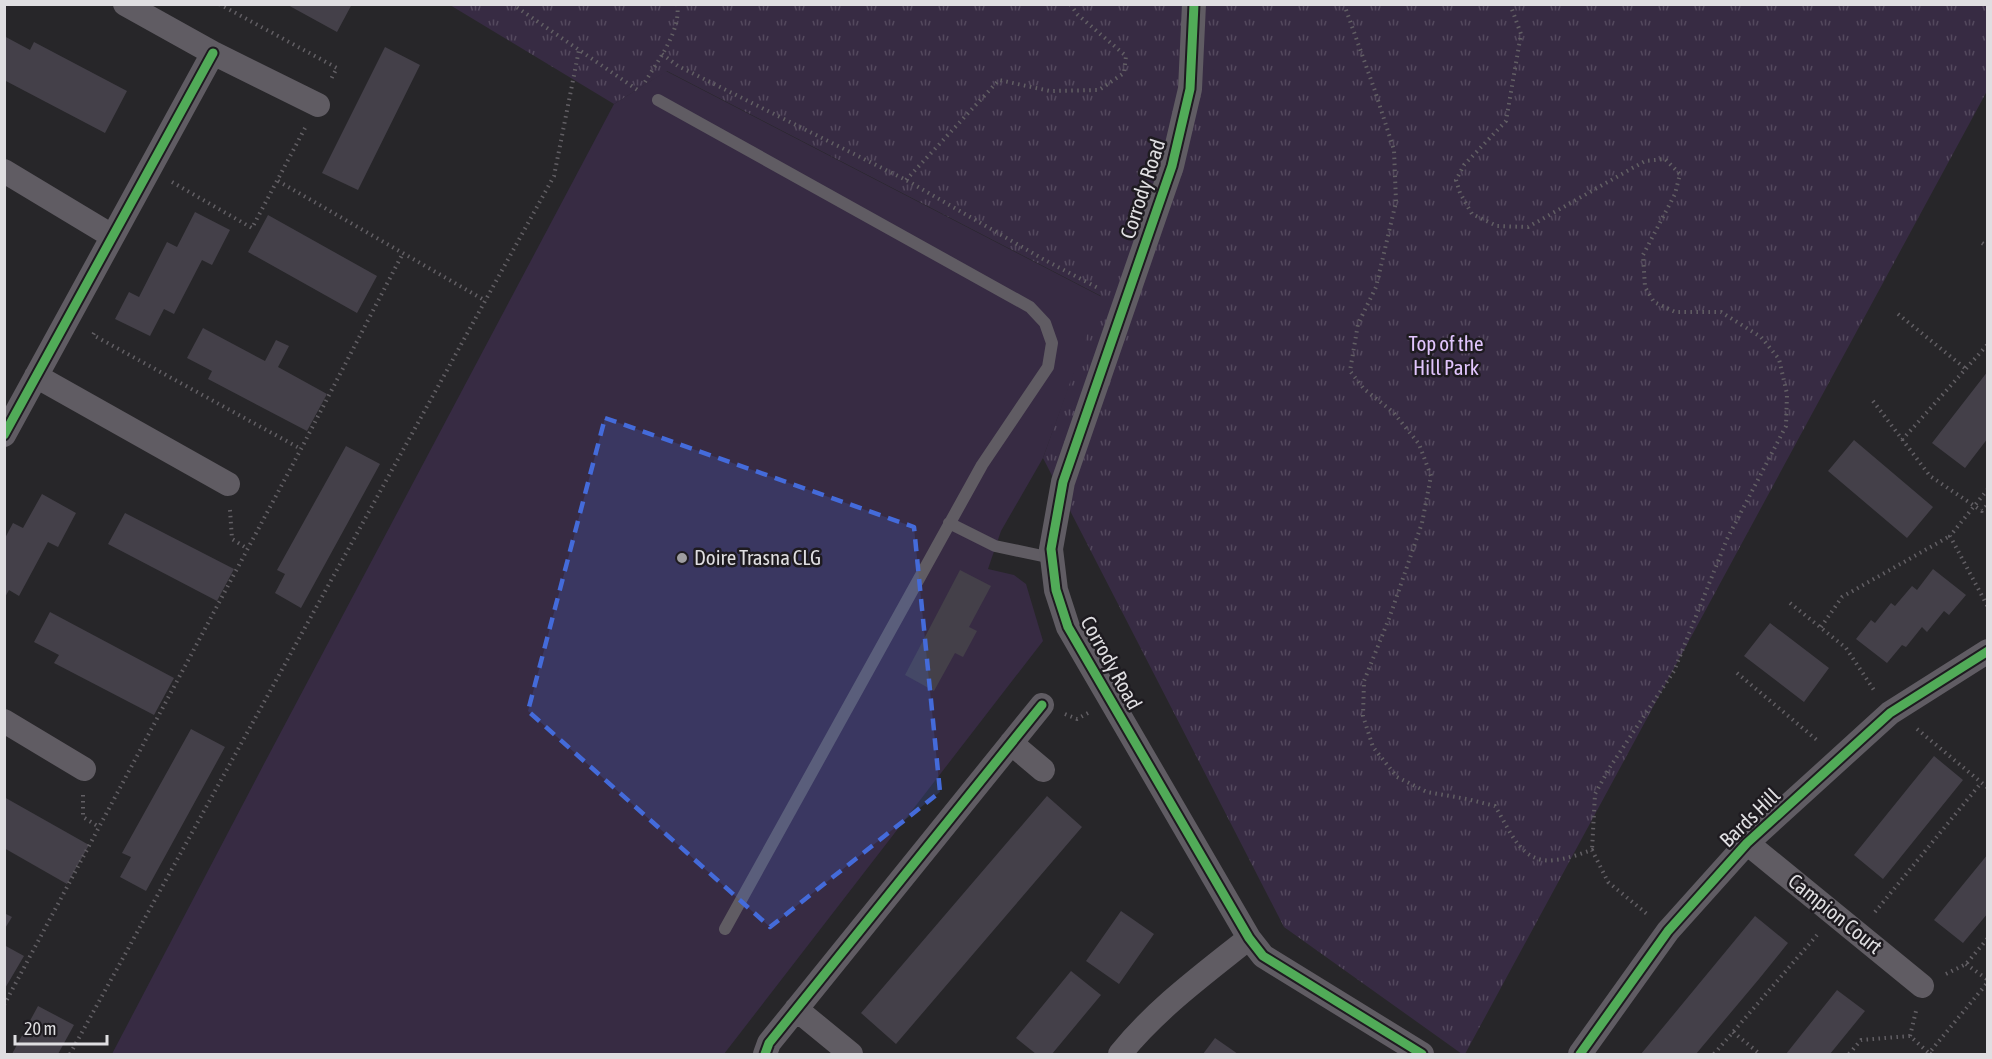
<svg xmlns="http://www.w3.org/2000/svg" width="1992" height="1059" font-family="'Asap Condensed',sans-serif">
<style>
.grass{fill:#372b43}
.park{fill:url(#park-tufts)}
.building{fill:#444049}
.lines{fill:none;stroke-linecap:round;stroke-linejoin:round}
.path{stroke:#625f64;stroke-width:4;stroke-dasharray:1.5 4.5;stroke-linecap:butt}
.service{stroke:#605c63;stroke-width:12}
.minor{stroke:#605c63;stroke-width:24}
.cycleway-casing{stroke:#1e1b20;stroke-width:13}
.cycleway{stroke:#51ab58;stroke-width:9}
.marked{fill:#446bda;fill-opacity:0.2;stroke:#446bda;stroke-width:4.5;stroke-dasharray:12 8;stroke-linejoin:round}
.poi-dot{fill:#9f9ea1;stroke:#1e1b20;stroke-width:2}
.labels{text-anchor:middle;stroke-width:5;stroke-linejoin:round;paint-order:stroke}
.street-label{font-size:21px;fill:#dfdee1;stroke:#1e1b20}
.park-label{font-size:21px;fill:#e1c5fd;stroke:#1e1b20}
.poi-label{font-size:21px;fill:#dfdee1;stroke:#1e1b20;text-anchor:start}
</style>
<defs>
<pattern id="park-tufts" width="24" height="20" patternUnits="userSpaceOnUse" patternTransform="scale(1.5)"><rect width="24" height="20" fill="#372b43"/><path d="M3 7l-1-3M5 7V3M7 7l1-3M15 17l-1-3M17 17v-4M19 17l1-3" fill="none" stroke="#54495e"/></pattern>
</defs>
<rect width="100%" height="100%" fill="#272629"/>
<!-- grass -->
<path class="grass" d="M666 71 1102 297 1043 458 1001 531 988 569 1014 575 1026 584 1043 641 724 1054H112L265 762 614 104Z"/>
<!-- park -->
<path class="park" d="M450 5H1987V91L1465 1054H1462L1284 927 1043 458 1101 296 667 71 614 104Z"/>
<!-- building -->
<path class="building" d="M286 4H352L337 32Z
M4 36 30 50 34 42 127 91 105 133 4 80Z
M385 47 420 65 358 190 322 173Z
M195 212 230 230 212 265 202 260 174 314 164 309 150 336 115 319 129 292 139 297 167 242 177 247Z
M268 215 377 276 357 313 248 252Z
M203 328 265 361 276 340 289 346 278 367 327 394 307 431 208 379 212 371 187 358Z
M1988 371V438L1965 468 1932 443Z
M1854 440 1933 507 1907 538 1828 471Z
M346 446 380 464 301 608 275 593 285 574 277 570Z
M42 494 76 513 58 547 48 542 19 596 9 590 4 599V540L13 523 23 528Z
M125 513 234 569 217 601 108 544Z
M1933 569 1966 595 1949 615 1944 611 1927 632 1922 627 1906 647 1902 645 1887 663 1856 639 1871 620 1875 623 1891 603 1895 606 1912 586 1917 590Z
M960 570 991 586 969 627 977 631 963 657 955 653 934 691 905 675Z
M50 612 174 678 154 715 54 663 59 655 34 642Z
M1770 623 1829 668 1804 702 1744 656Z
M191 729 225 747 146 891 120 877 131 857 122 853Z
M1934 756 1963 780 1883 879 1854 855Z
M1047 796 1082 827 896 1044 861 1013Z
M4 797 89 845 67 884 4 848Z
M1988 854V913L1963 943 1934 920Z
M1121 911 1154 934 1119 984 1086 961Z
M4 913 12 917 4 930Z
M1755 916 1788 943 1759 979 1696 1054H1641Z
M4 945 24 956 4 990Z
M1071 971 1101 995 1052 1054H1036L1016 1038Z
M1837 990 1865 1011 1830 1054H1786Z
M38 1006 74 1025 58 1054H12Z
M1215 1038 1238 1054H1203Z"/>
<g class="lines">
<!-- path -->
<path class="path" d="M219 4 337 68 330 81
M512 4 639 91
M1344 4 1375 91 1394 150 1396 202 1376 287 1358 324 1350 371 1364 389 1393 412 1419 444 1431 476 1422 523 1390 616 1364 681 1363 716 1373 747 1397 777 1427 792 1467 799 1495 806C1510 830 1521 865 1555 860 1567 859 1580 854 1592 850L1608 882 1647 914
M1510 4 1521 34 1506 121 1464 165 1456 180 1460 193 1472 214 1497 226 1528 227 1645 161 1665 159 1680 174 1675 194 1643 255 1645 287 1654 302 1675 312H1721L1761 337 1779 359 1787 394 1786 426 1727 539 1674 671 1610 767 1595 794 1592 850
M662 54 678 66 906 180 1041 258 1100 289
M645 82C657 62 682 30 677 4
M906 180 999 80 1050 91 1099 90 1124 73 1126 56 1078 15 1070 4
M278 181 486 301
M172 182 252 228 305 128
M1982 243 1988 247
M1898 314 1966 369
M94 333 93 335 301 449
M1873 401 1930 476 1982 511 1988 504
M1902 440 1988 344
M1988 489 1950 536 1988 607
M230 510 232 539 248 549
M1790 603 1846 648 1874 690
M1821 627 1842 597 1950 536
M1737 673 1818 741
M1065 714 1077 719 1088 713
M1917 729 1988 788
M83 795V817L99 827
M1875 912 1981 783
M1966 964 1988 980
M1946 974 1966 964 1988 938
M4 1005 301 449 403 253
M1733 1032 1760 1054
M1910 1036 1916 1011
M70 1054 554 176 579 50
M1714 1054 1817 935
M1849 1054 1861 1040 1910 1036 1929 1053
M1931 1054 1929 1053 1988 982"/>
<!-- service -->
<path class="service" d="M658 100 1030 307 1045 323 1052 343 1048 367 982 465 725 929
M949 523 995 546 1052 558"/>
<!-- minor -->
<path class="minor" d="M125 4 213 53 318 105
M1194 4 1190 89 1172 166 1063 482 1051 549 1056 590 1068 627 1249 938 1263 956 1422 1054
M4 171 112 236
M36 376 228 484
M4 435 213 53
M4 721 84 769
M1011 743 1043 770
M1747 843 1922 986
M796 1009 851 1054
M765 1054 769 1043 1042 705
M1120 1054C1156 1009 1204 974 1249 938
M1580 1054 1668 931 1747 843 1890 713 1988 651"/>
<!-- cycleway casing -->
<g class="cycleway-casing">
<path id="cycleway" d="M1194 4 1190 89 1172 166 1063 482 1051 549 1056 590 1068 627 1249 938 1263 956 1422 1054
M4 435 213 53
M765 1054 769 1043 1042 705
M1580 1054 1668 931 1747 843 1890 713 1988 651"/>
</g>
<!-- cycleway -->
<use href="#cycleway" class="cycleway"/>
</g>
<!-- marked area -->
<path class="marked" d="M605 418 914 527 940 792 770 927 528 711Z"/>
<!-- markers -->
<circle class="poi-dot" cx="682" cy="558" r="6"/>
<g class="labels">
<!-- street labels -->
<g class="street-label">
<text transform="translate(1143 189) rotate(-72)" y="7">Corrody Road</text>
<text transform="translate(1111 663) rotate(61)" y="7">Corrody Road</text>
<text transform="translate(1750 818) rotate(-44)" y="7">Bards Hill</text>
<text transform="translate(1835 914) rotate(39)" y="7">Campion Court</text>
</g>
<!-- park labels -->
<g class="park-label">
<text x="1446" y="351">Top of the<tspan x="1446" dy="24">Hill Park</tspan></text>
</g>
<!-- poi labels -->
<g class="poi-label">
<text x="694" y="565">Doire Trasna CLG</text>
</g>
</g>
<!-- border -->
<rect width="1992" height="1059" fill="none" stroke="#dfdee1" stroke-width="12"/>
<!-- scale -->
<path d="M15 1035v9h92v-9" fill="none" stroke="#dfdee1" stroke-width="3"/>
<text x="24" y="1035" font-size="18" fill="#dfdee1" stroke="#1e1b20" stroke-width="4.5" paint-order="stroke">20 m</text>
</svg>
